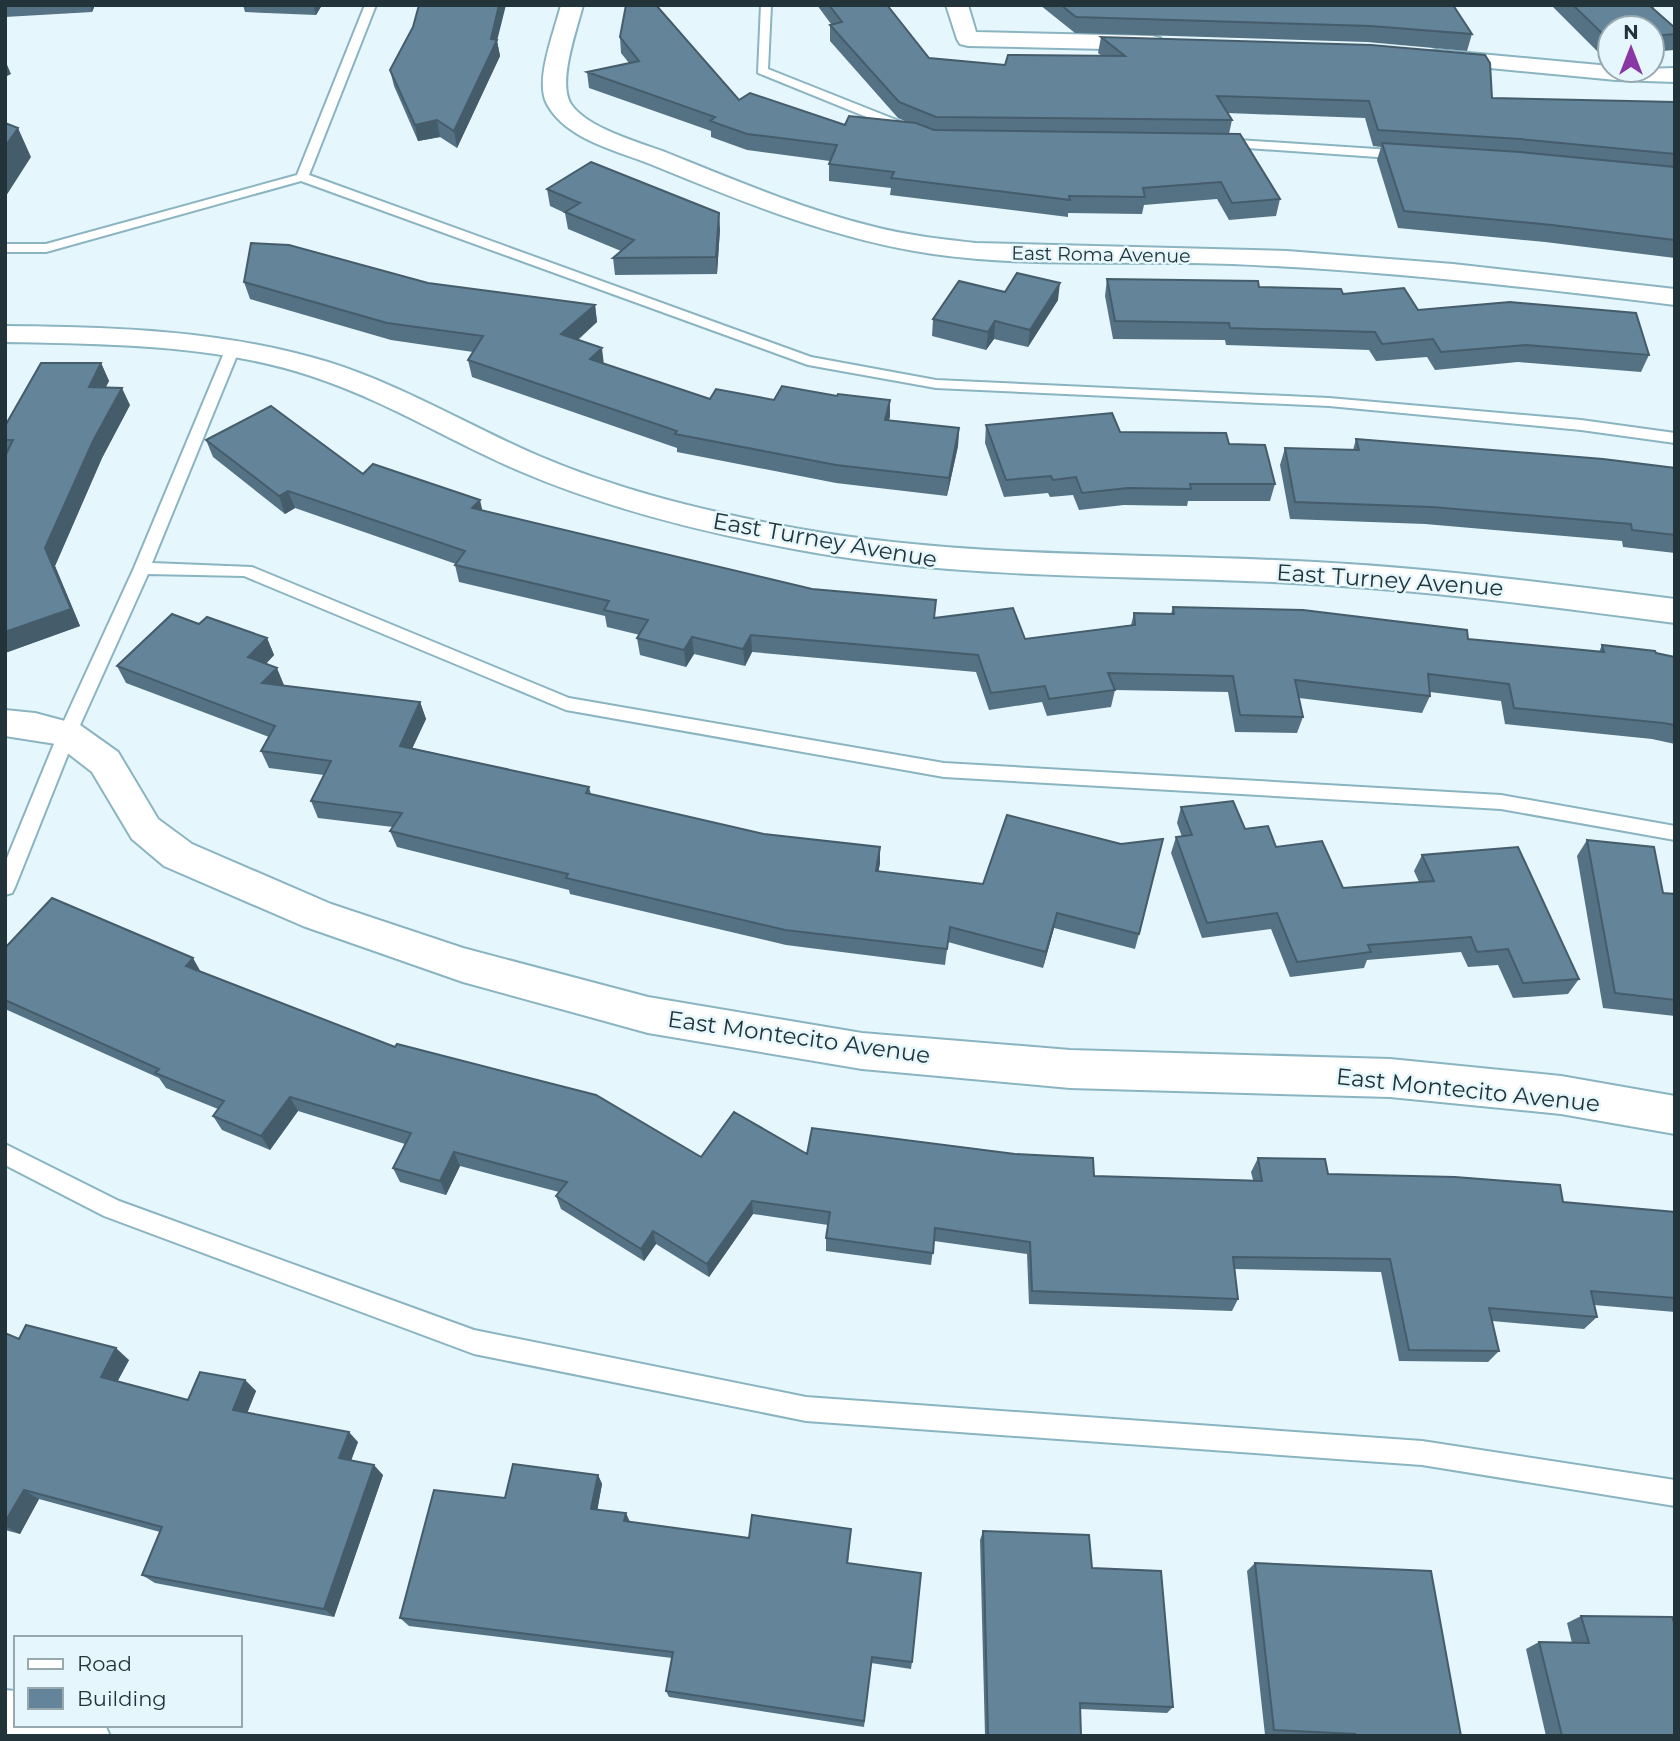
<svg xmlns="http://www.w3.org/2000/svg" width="1680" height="1741" font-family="Montserrat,sans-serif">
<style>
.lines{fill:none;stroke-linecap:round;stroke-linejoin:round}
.lane-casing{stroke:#8ab4c1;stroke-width:4}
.street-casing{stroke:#8ab4c1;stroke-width:4}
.lane{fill:#fff;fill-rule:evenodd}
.street{fill:#fff;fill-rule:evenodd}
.wall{fill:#557284}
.shaded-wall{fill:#455c6b}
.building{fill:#638499;stroke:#455c6b;stroke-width:2}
.labels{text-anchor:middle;stroke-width:5;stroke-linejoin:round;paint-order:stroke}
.far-street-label{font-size:19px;fill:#223439;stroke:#e5f7fc}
.street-label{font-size:23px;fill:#223439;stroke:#e5f7fc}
</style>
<rect width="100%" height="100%" fill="#e5f7fc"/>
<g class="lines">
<!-- lane casing -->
<g class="lane-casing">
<path id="lane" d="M365 5H376L309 175 811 357 936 380 1329 398 1581 420 1675 433V443L1581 430 1329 406 936 388 808 365 301 181 46 252H5V244H46L297 175Z
M761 5H771L768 69 909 125V131H901L758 73Z
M1223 139 1406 151 1412 155 1406 159 1219 146V140Z
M233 344 240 348 152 563 252 567 569 698 944 763 1501 795 1675 826V840L1501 809 944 777 566 710 244 576 148 574 76 734 15 887 12 893 5 895V863L58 734 134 568 226 348Z
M5 1144 119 1201 474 1330 806 1397 1422 1441 1675 1480V1506L1422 1465 806 1421 474 1354 104 1216 5 1165Z"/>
</g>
<!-- street casing -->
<g class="street-casing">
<path id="street" d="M561 5H583C577 29 557 83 571 104 587 128 638 142 665 152 732 179 800 208 871 226 905 235 940 239 976 243L1287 251 1453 264 1675 289V305C1528 287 1380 270 1232 264 1133 260 1032 268 933 254 837 240 745 203 655 166 620 151 567 141 547 104 534 81 555 30 561 5Z
M946 5H968L976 32 1152 36 1160 38 1163 43 1160 48 1152 50 968 46 960 44 957 39Z
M1436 50 1610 66V70L1675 68V82L1616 80 1428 62 1425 57 1428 52Z
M5 326C114 327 223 330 328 362 402 385 469 426 539 456 616 489 697 509 778 525 942 557 1108 553 1274 560 1408 565 1541 582 1675 599V623C1541 605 1408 588 1273 582 1113 575 953 579 794 549 702 532 609 509 522 472 451 442 385 400 311 376 214 344 107 344 5 342Z
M5 710 35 713 80 725 118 752 158 819 192 844 331 904 463 948 648 997 862 1033 1070 1050 1390 1059 1561 1076 1675 1096V1134L1561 1114 1390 1097 1070 1088 862 1069 648 1033 463 982 303 926 164 866 132 839 92 772 56 744 5 736Z
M5 1690 16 1691V1725H105L110 1736H5Z"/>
</g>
<!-- lane -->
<use href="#lane" class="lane"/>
<!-- street -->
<use href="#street" class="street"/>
</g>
<!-- wall -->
<path class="wall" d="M5 5H95L92 12 5 17Z
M243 5H322L316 15 245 12Z
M626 5H678L677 7H658L739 100 845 125 907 122 898 118 830 41V25L831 24 817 5H887L929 58 1005 65 1102 56 1098 53 1101 37 1492 98 1675 102V258L1545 242 1398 228 1377 160 1381 147 1373 146 1365 118 1227 113 1232 120 1229 134 1280 199 1276 216 1229 220 1217 199 1144 205 1142 214 1068 213V217L890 195 891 188 829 181V164L830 161 747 150 711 137V131L589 88 587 72 629 63 621 53 620 37Z
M1040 5H1453L1472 34 1467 51 1367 42 1075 33Z
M1551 5H1655L1653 9 1675 28V48L1674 50 1652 52V28H1610V55L1602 56Z
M497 41 500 56 457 148 440 137 418 141 394 86 390 70Z
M547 189 720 229 717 274 615 275 613 258 621 251 568 229 565 213 550 206Z
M1107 279 1259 287 1343 294 1649 355 1641 372 1518 362 1435 370 1427 357 1376 361 1369 350 1226 345 1225 340 1113 339 1105 296Z
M244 282 428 283 595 305 597 322 578 340 604 364 710 399 774 400 837 396 890 400 889 420 959 428 958 446 947 496 836 483 677 452V448L472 377 468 360 473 352 391 340 250 299Z
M1005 292 1058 300 1028 347 994 339 986 350 932 336 933 319Z
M101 363 109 381 105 388 130 405 102 458 55 566 80 626 5 653V426Z
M986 425 1120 432 1229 444 1275 484 1270 501H1188L1187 506 1124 505 1079 510 1073 495 1050 497 1048 493 1004 497 985 443Z
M1356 439 1675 468V553L1623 547 1622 541 1425 524 1290 519 1280 465 1285 448 1353 450Z
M206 440 363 474 483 511 1025 639 1131 625 1134 613 1171 614 1173 607 1468 639 1599 652 1602 645 1675 657V744L1652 739 1505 724 1501 701 1430 692V696L1422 713 1299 698 1303 717 1297 733 1235 732 1228 692 1115 690 1111 707 1047 716 1042 702 989 710 976 672 752 652 745 666 694 654 686 667 640 655 637 638 640 635 607 627 605 616 459 582 455 565 456 564 295 508 285 514 213 457Z
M199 624 267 638 274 655 266 664 284 685V686L420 702 426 719 412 748 589 787 591 794 880 863 878 871 983 884 1139 934 1135 949 1054 928 1043 968 948 942 945 965 786 945 570 894 569 890 397 847 390 831 393 827 318 818 311 801 324 775 269 768 261 751 269 737 126 683 117 666Z
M1181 807 1245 829 1276 847 1343 888 1419 882 1414 871 1422 855 1579 979 1568 994 1513 998 1498 965 1468 967 1461 952 1367 960 1364 968 1290 977 1271 929 1202 938 1171 853 1176 837H1182L1177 823Z
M1587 840 1663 893 1675 894V1016L1603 1008 1577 856Z
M5 948 201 972 395 1047 701 1157 807 1154 1094 1176 1253 1180 1251 1172 1258 1158 1328 1174 1563 1202 1675 1212V1312L1594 1305 1597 1317 1584 1329 1492 1321 1499 1351 1488 1362 1399 1361 1381 1272 1235 1269 1238 1299 1232 1311 1029 1304 1027 1254 934 1241 931 1265 826 1251V1238L828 1225 753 1214 709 1277 656 1244 644 1261 561 1209 556 1196 559 1192 460 1166 446 1195 400 1182 393 1168 405 1144 298 1111 270 1150 222 1130 213 1116 218 1109 166 1088 159 1078 5 1009Z
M5 1333 19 1339 129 1360 117 1382 188 1400 245 1380 256 1391 247 1413 358 1442 351 1461 383 1475 334 1617 155 1583 142 1575 160 1532 39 1499 20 1534 5 1530Z
M598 1475 602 1484 597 1510 630 1522 749 1538 851 1529 848 1563 912 1662 911 1669 871 1663 864 1727 669 1697 666 1691 672 1658 409 1626 400 1618 505 1498Z
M983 1531 1092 1568 1173 1707 1167 1713 1080 1709 1081 1736H985L980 1540Z
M1255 1563 1461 1736 1265 1735 1247 1571Z
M1581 1616 1675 1736H1546L1526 1649 1539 1642 1572 1643 1567 1623Z"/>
<!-- shaded-wall -->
<path class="shaded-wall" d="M90 5H95L92 12Z
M313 5H322L316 15Z
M499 5H506L497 41 500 56 457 148 454 131 491 39Z
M5 60 11 74 5 77Z
M437 120 440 137 418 141 415 125Z
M18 128 31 157 6 196 5 193V147Z
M719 213 720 229 717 274 716 257Z
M1060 283 1058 300 1028 347 1030 330Z
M595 305 597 322 564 351 561 334Z
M995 321 994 339 986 350 988 332Z
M602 348 604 365 590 359Z
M101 363 109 381 97 405 89 387Z
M122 388 130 405 102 458 55 566 80 626 5 653V632L93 441Z
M890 400V417L884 437 885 420Z
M959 428 958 446 947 496 949 478Z
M288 491 295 508 285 514 279 496Z
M480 500 484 517 472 508Z
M751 635 752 652 745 666 743 649Z
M692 637 694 654 686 667 684 650Z
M267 638 274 655 256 674 248 657Z
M277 668 284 685 270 700 262 683Z
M420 702 426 719 406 762 400 746Z
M880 847V863L876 887V871Z
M1057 913 1054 928 1043 968 1046 952Z
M193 958 202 974 186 966Z
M290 1097 298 1111 270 1150 261 1136Z
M454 1152 460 1166 446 1195 440 1181Z
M752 1201 753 1214 709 1277 707 1264Z
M653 1231 656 1244 644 1261 641 1249Z
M116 1348 129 1360 114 1388 101 1377Z
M245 1380 256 1391 244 1421 233 1410Z
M349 1432 358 1442 348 1468 339 1458Z
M374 1465 383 1475 334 1617 324 1609Z
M598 1475 602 1484 596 1518 591 1509Z
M24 1490 39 1499 20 1534 5 1526V1522Z
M626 1513 630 1522 624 1521Z"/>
<!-- building -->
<path class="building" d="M419 5H499L491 39 497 40 454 131 437 120 415 125 390 70 413 27Z
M626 5H656L739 100 750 93 845 125 849 116 916 123 934 130 1240 134 1280 199 1232 203 1221 182 1143 188 1145 197 1069 196 1070 200 891 178 894 172 829 164 837 145 747 134 710 121 715 117 587 72 639 61 620 37Z
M829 5H887L929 58 1005 65 1008 55 1125 56 1101 37 1371 45 1485 55 1490 63 1492 98 1675 102V154L1520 139 1378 130 1369 101 1217 96 1232 120 936 117 899 102 830 25 842 22Z
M1061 5H1453L1472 34 1371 26 1076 17Z
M1573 5H1649L1675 28V34L1652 36V28H1610V40H1609Z
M5 123 18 128 5 147Z
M1382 143 1520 152 1675 167V240L1552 225 1404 211Z
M591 162 719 213 716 257 613 258 634 240 565 212 580 203 547 189Z
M251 243 289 245 428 283 595 305 561 334 602 348 590 359 710 399 716 389 774 400 782 386 837 396 838 394 890 400 885 420 959 428 949 478 836 465 675 434 677 431 468 360 483 336 387 323 244 282Z
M1017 273 1060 283 1030 330 995 321 988 332 933 319 959 281 1005 292Z
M1107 279 1258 281 1259 287 1341 289 1343 294 1404 288 1418 310 1510 302 1636 313 1649 355 1526 345 1441 352 1433 339 1382 344 1375 332 1230 328 1229 323 1115 321Z
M41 363H101L89 387 122 388 93 441 45 548 71 609 5 632V456L13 440H5V426Z
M271 406 363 474 373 464 480 500 472 508 812 589 936 600 934 618 1013 608 1025 639 1135 625 1134 613 1174 614 1173 607 1303 610 1467 630 1468 639 1604 652 1602 645 1655 651 1656 653 1675 657V725L1663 723 1514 708 1509 684 1428 674 1430 696 1295 680 1303 717 1240 715 1233 676 1108 673 1115 690 1049 699 1045 686 991 693 978 655 751 635 743 649 692 637 684 650 637 638 648 620 604 610 609 601 455 565 465 551 288 491 279 496 206 440Z
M1112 413 1120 432 1226 433 1229 444 1265 445 1275 484H1190L1191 489 1128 488 1082 493 1076 477 1053 480 1051 476 1006 480 986 425Z
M1356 439 1603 459 1675 468V535L1632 530 1631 524 1432 507 1295 502 1285 448 1359 450Z
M172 614 199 624 207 617 267 638 248 657 277 668 262 683 420 702 400 746 589 787 586 793 764 834 880 847 876 871 983 884 1007 815 1121 844 1163 839 1139 934 1057 913 1046 952 950 927 947 949 785 930 566 878 568 874 390 831 402 813 311 801 331 761 261 751 275 726 117 666Z
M1233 801 1245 829 1268 826 1276 847 1322 841 1343 888 1434 881 1422 855 1518 847 1579 979 1523 983 1508 949 1477 952 1471 937 1368 945 1371 952 1297 962 1277 913 1207 923 1176 837 1192 835 1181 807Z
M1587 840 1654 847 1663 893 1675 894V1000L1615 993Z
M52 898 193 958 186 966 395 1047 397 1044 596 1095 701 1157 734 1112 807 1154 812 1128 1015 1154 1093 1158 1094 1176 1262 1181 1258 1158 1325 1159 1328 1174 1455 1177 1560 1185 1563 1202 1675 1212V1298L1591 1291 1597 1317 1489 1308 1499 1351 1409 1350 1390 1259 1233 1257 1238 1299 1032 1291 1030 1242 935 1228 933 1253 826 1238 830 1212 752 1201 707 1264 653 1231 641 1249 556 1196 567 1182 454 1152 440 1181 393 1168 411 1133 290 1097 261 1136 213 1116 224 1101 155 1073 159 1069 5 1000V948Z
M26 1325 116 1348 101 1377 188 1400 200 1372 245 1380 233 1410 349 1432 339 1458 374 1465 324 1609 142 1575 162 1527 24 1490 5 1522V1333L19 1339Z
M513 1464 598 1475 591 1509 626 1513 624 1521 749 1538 752 1515 851 1529 847 1563 921 1573 912 1662 872 1657 864 1721 666 1691 673 1652 400 1618 434 1490 505 1498Z
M983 1531 1089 1535 1092 1568 1161 1571 1173 1707 1080 1703 1081 1736H988Z
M1255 1563 1431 1571 1461 1736H1355V1734L1274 1730Z
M1581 1616 1672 1617 1675 1625V1736H1562L1539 1642 1589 1643Z"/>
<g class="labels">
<!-- far-street labels -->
<g class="far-street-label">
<text transform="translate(1101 254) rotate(1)" y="7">East Roma Avenue</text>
</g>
<!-- street labels -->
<g class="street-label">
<text transform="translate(825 540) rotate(10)" y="8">East Turney Avenue</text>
<text transform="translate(1390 580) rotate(4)" y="8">East Turney Avenue</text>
<text transform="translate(799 1037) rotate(8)" y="8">East Montecito Avenue</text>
<text transform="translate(1468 1090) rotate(6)" y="8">East Montecito Avenue</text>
</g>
</g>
<!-- border -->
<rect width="1680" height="1741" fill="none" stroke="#223439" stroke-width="14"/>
<!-- legend -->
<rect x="14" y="1636" width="228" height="91" fill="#e5f7fc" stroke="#97a9ae" stroke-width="2"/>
<rect x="28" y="1659" width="35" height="10" fill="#ffffff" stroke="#97a9ae" stroke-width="2"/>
<text x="77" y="1671" font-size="21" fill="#223439">Road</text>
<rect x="28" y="1688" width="35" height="21" fill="#638499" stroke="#97a9ae" stroke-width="2"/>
<text x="77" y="1706" font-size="21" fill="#223439">Building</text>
<!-- north arrow -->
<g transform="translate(1631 49)"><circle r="33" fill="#e5f7fc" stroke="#97a9ae" stroke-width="2"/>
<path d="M0-5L12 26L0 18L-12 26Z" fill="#8a37a6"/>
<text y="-10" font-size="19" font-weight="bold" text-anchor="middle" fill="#223439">N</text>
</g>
</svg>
